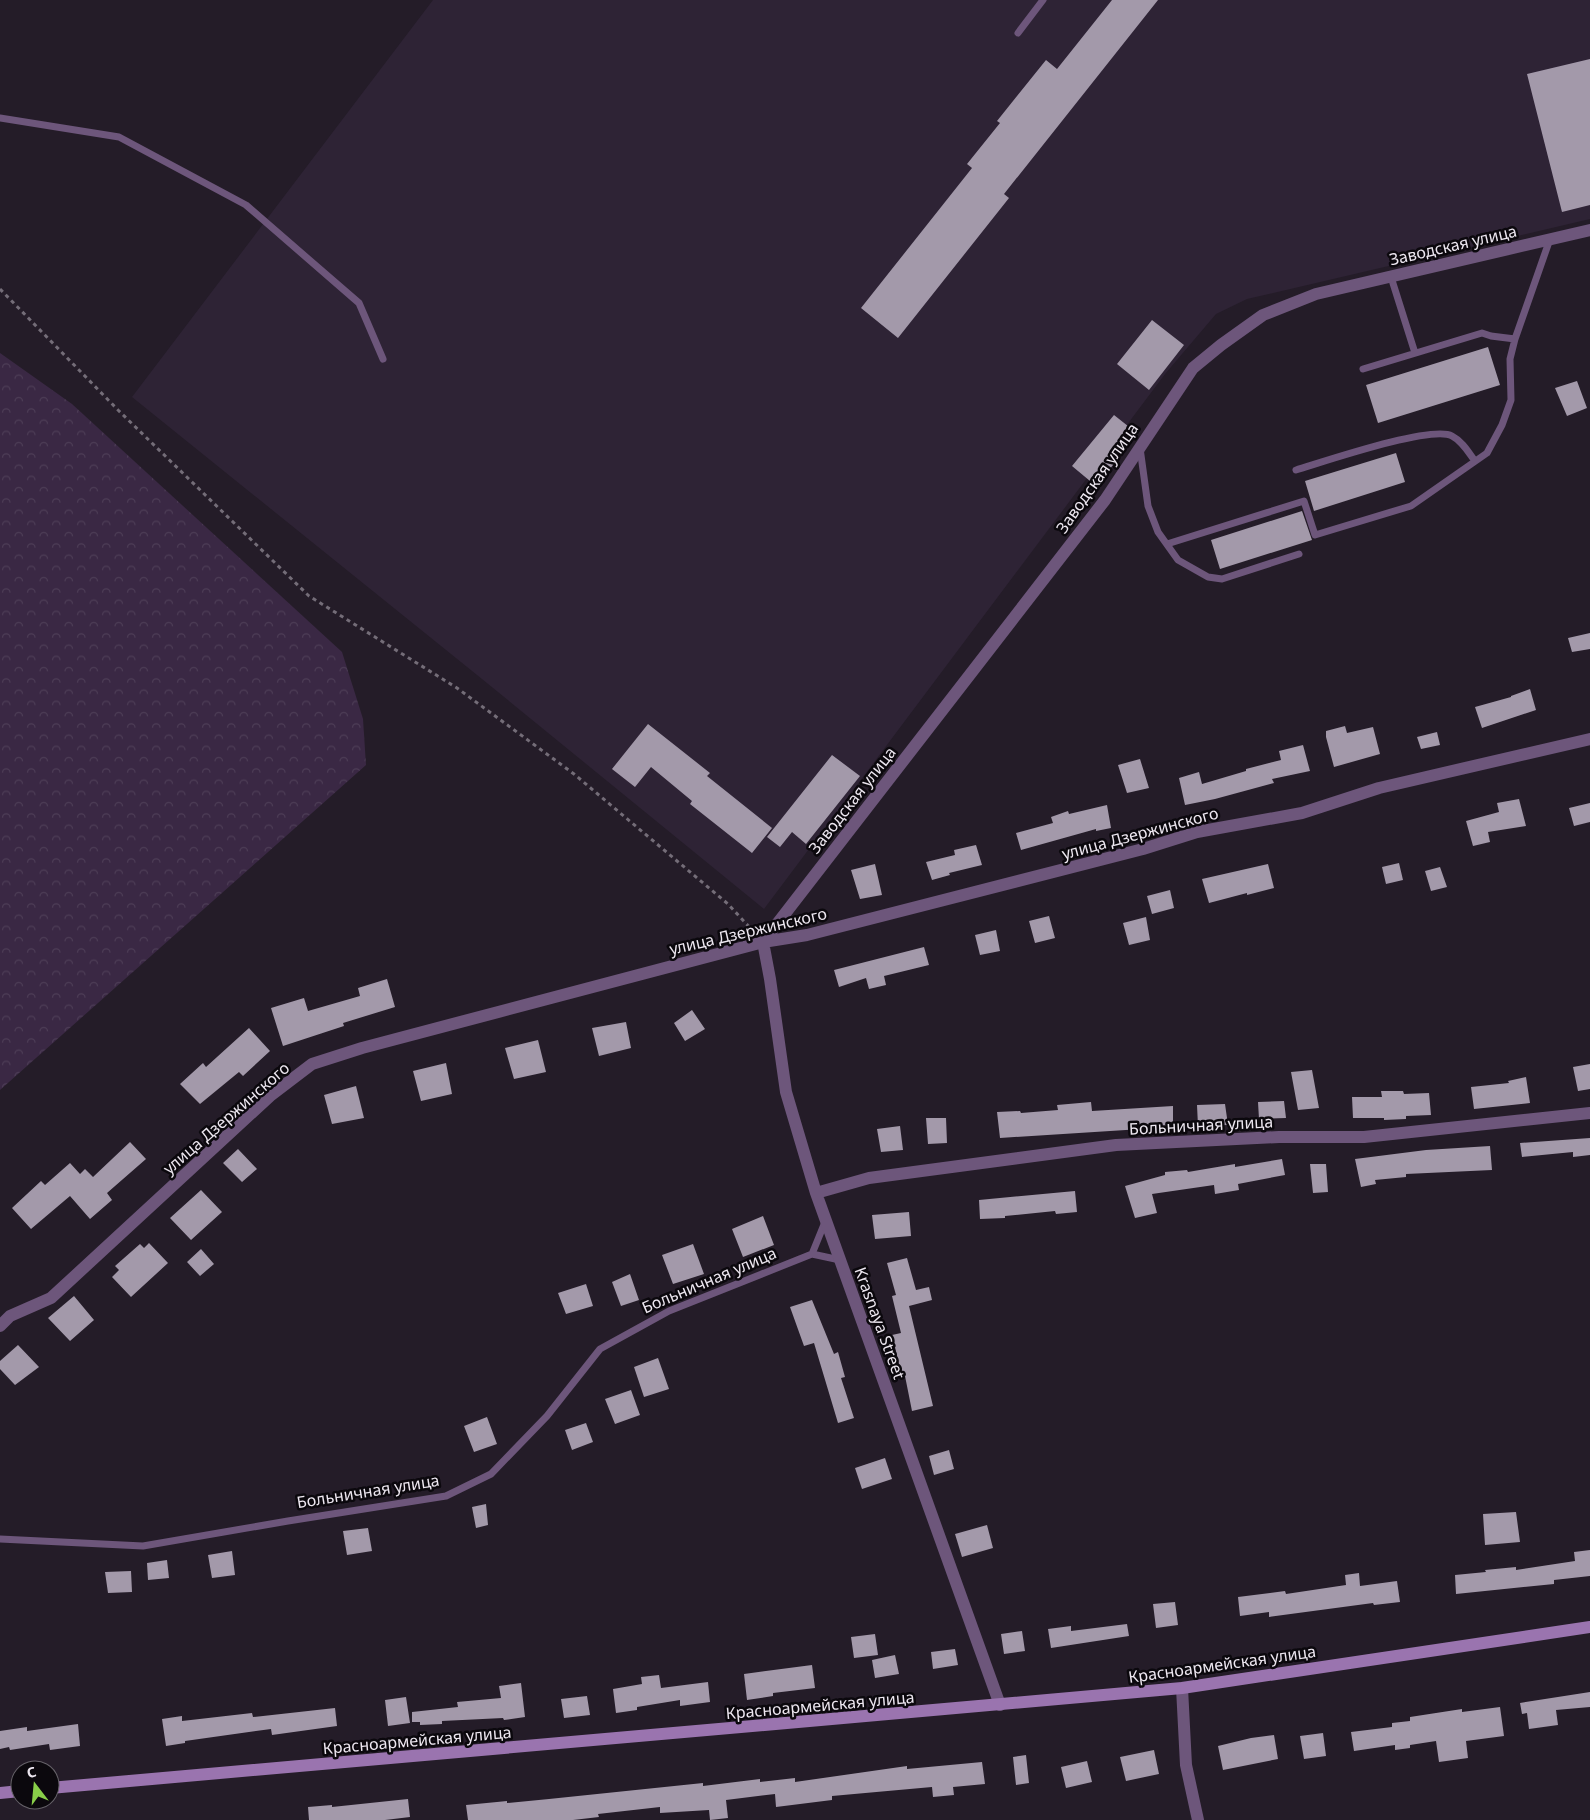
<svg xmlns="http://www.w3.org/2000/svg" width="1590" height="1820" font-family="'Noto Sans',sans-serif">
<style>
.built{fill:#2e2335}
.forest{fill:url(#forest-crowns)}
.building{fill:#a399aa}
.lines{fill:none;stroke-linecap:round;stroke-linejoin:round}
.path{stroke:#746d78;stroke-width:3;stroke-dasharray:4 4;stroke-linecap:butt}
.lane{stroke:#6d567b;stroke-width:7}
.street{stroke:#6d567b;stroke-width:12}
.secondary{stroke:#9a74af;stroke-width:12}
.labels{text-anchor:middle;stroke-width:5;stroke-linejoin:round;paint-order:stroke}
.street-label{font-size:16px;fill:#ede7f0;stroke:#0b080d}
</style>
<defs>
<pattern id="forest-crowns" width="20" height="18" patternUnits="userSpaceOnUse" patternTransform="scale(1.25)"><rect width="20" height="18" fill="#3a2844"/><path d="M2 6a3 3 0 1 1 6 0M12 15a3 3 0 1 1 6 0" fill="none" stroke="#4d3d56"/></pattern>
</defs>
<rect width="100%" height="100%" fill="#241c28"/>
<!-- built -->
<path class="built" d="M433 0H1590V219L1247 299 1216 314 1165 374 764 909 482 679 132 397Z"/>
<!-- forest -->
<path class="forest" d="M0 353 72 404 342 652 363 719 366 765 0 1090Z"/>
<!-- building -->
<path class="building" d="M1112 0H1158L1004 194 1009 198 898 338 861 308 972 168 967 164 1000 123 997 121 1046 60 1057 69Z
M1590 59V205L1562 212 1527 74Z
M1152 320 1184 345 1149 390 1117 364Z
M1488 347 1500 385 1378 423 1366 385Z
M1577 381 1587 408 1567 416 1555 388Z
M1114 415 1138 434 1096 486 1072 466Z
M1396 453 1405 482 1314 511 1305 481Z
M1302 511 1312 540 1220 569 1211 540Z
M1590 633V649L1572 652 1568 638Z
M1530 689 1536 710 1482 728 1475 707 1511 697V696Z
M648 724 710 773 707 776 772 828 752 853 690 804 692 801 651 767 635 787 612 769Z
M1345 726 1347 733 1373 727 1380 754 1334 767 1326 737V731Z
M1437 732 1440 745 1421 749 1417 737Z
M1303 745 1310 771 1272 779 1274 783 1215 799 1185 805 1179 778 1199 772 1202 784 1246 771V769L1281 760 1279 751Z
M832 755 860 776 806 844 792 832 780 847 767 837Z
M1140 759 1149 788 1127 793 1118 765Z
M1519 799 1526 826 1488 832 1490 842 1473 846 1466 821 1499 812 1497 803Z
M1590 803V822L1574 826 1569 808Z
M1107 805 1111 828 1096 831V829L1021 850 1016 833 1053 823 1051 817 1068 811 1069 814Z
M976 845 982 865 949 873 950 875 932 880 926 862 955 855 954 850Z
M1399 863 1403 880 1386 884 1382 867Z
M875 864 882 895 860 899 851 870Z
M1268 864 1274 888 1247 895V893L1209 903 1202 879Z
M1440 867 1447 887 1431 891 1425 871Z
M1170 890 1174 908 1152 914 1147 896Z
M1049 916 1055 938 1035 943 1029 921Z
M1146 917 1150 940 1129 945 1123 923Z
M996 930 1000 951 980 955 975 935Z
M924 947 929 965 884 976 886 985 869 989 866 978 839 987 834 970Z
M387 979 395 1007 343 1023 344 1026 283 1046 271 1008 304 998 308 1011 360 996 358 988Z
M692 1010 705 1029 685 1041 674 1023Z
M626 1022 631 1048 599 1056 592 1028Z
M249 1028 270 1051 243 1076 239 1072 200 1104 180 1084 203 1063 206 1067Z
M538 1040 546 1072 514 1079 505 1048Z
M446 1063 452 1094 421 1101 413 1071Z
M1590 1064V1089L1578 1091 1573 1067Z
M1312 1070 1319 1108 1298 1110 1291 1072Z
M1526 1077 1530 1103 1474 1109 1471 1087 1509 1083 1508 1081Z
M356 1086 364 1118 332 1124 324 1095Z
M1381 1091H1403L1404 1094 1429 1093 1431 1115 1406 1116V1119L1384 1120V1118H1353L1352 1097H1382Z
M1284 1101 1286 1118 1259 1119 1258 1102Z
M1091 1102 1092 1111 1173 1106V1127L1000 1138 997 1112 1020 1111 1021 1113 1058 1110 1057 1105Z
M1225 1104 1228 1125 1198 1126 1197 1105Z
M926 1118H946L947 1143 928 1144Z
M900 1126 903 1150 881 1152 877 1129Z
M1590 1138V1155L1573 1157V1152L1522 1157 1520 1143Z
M130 1142 146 1159 107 1193 112 1200 90 1219 70 1196 31 1229 12 1208 41 1181 45 1185 70 1163 80 1174 85 1169 93 1177Z
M1490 1146 1492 1170 1406 1174V1177L1375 1180 1376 1184 1361 1187 1355 1159 1426 1150Z
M238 1149 257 1169 242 1182 223 1163Z
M1282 1159 1285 1175 1238 1184 1239 1190 1215 1194 1214 1185 1152 1194 1157 1213 1135 1218 1125 1186 1165 1175V1172L1187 1170 1188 1172 1235 1164V1167Z
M1310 1164H1326L1328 1192 1313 1193Z
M201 1190 222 1212 191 1240 170 1218Z
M1075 1191 1077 1212 1056 1214 1055 1211 1005 1216V1218L980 1219 979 1200Z
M909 1212 911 1236 875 1239 872 1215Z
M763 1216 774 1245 743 1257 732 1229Z
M149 1243 168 1263 131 1297 112 1277 119 1270 115 1266 140 1244 144 1248Z
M693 1244 704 1274 673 1284 662 1255Z
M201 1249 214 1264 200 1276 187 1262Z
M907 1258 916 1290 929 1287 932 1300 909 1306 933 1406 912 1411 904 1371 901 1372 892 1335 901 1333 892 1296 896 1295 887 1263Z
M630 1274 639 1300 621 1306 612 1282Z
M586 1284 593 1306 566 1314 558 1293Z
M74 1296 94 1320 70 1341 48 1318Z
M812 1300 834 1354 838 1352 845 1377 841 1378 854 1418 838 1423 814 1343 804 1346 790 1307Z
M18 1345 39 1367 15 1385 0 1369V1361Z
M658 1358 669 1389 644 1397 634 1367Z
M631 1390 640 1415 615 1424 605 1399Z
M487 1417 497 1444 474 1452 464 1426Z
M586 1423 593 1442 572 1450 565 1430Z
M949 1450 954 1469 934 1475 929 1456Z
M885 1458 892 1479 862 1489 855 1468Z
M486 1504 488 1525 476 1528 472 1507Z
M1516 1512 1520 1542 1485 1545 1483 1514Z
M987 1525 993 1548 962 1557 955 1534Z
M368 1528 372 1551 347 1555 343 1531Z
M1590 1550V1576L1554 1580V1584L1456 1594 1455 1575 1486 1572 1485 1570 1516 1567V1570L1575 1561 1574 1552Z
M232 1551 235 1575 212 1578 208 1555Z
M167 1560 169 1578 148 1580 147 1563Z
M131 1571 132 1592 108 1593 105 1572Z
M1359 1573 1360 1586 1397 1581 1400 1602 1374 1605 1373 1603 1269 1617V1612L1240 1616 1238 1597 1285 1591 1286 1594 1346 1585 1345 1575Z
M1175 1602 1178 1625 1156 1628 1153 1604Z
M1127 1624 1129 1636 1051 1648 1048 1629 1071 1626V1631Z
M1022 1631 1025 1651 1004 1654 1001 1634Z
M875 1634 878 1655 854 1658 851 1637Z
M955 1649 958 1665 933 1669 931 1652Z
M895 1655 899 1674 875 1678 872 1660Z
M812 1665 815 1688 773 1693V1696L747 1700 744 1674Z
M659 1675 661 1688 708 1682 710 1702 680 1706V1700L637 1707V1710L616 1713 613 1689 642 1684 641 1677Z
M521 1683 525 1717 504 1720 503 1718 442 1721V1724L420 1725V1722H412V1712L458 1707 457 1702 501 1698 499 1686Z
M1590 1692V1707L1556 1710 1558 1725 1529 1729 1527 1713 1522 1714 1520 1703Z
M587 1696 590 1715 564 1718 561 1699Z
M406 1697 410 1723 388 1726 385 1700Z
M1500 1707 1504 1736 1466 1741 1468 1758 1439 1762 1436 1741 1410 1745V1748L1395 1750V1745L1354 1751 1351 1732 1392 1727V1723L1410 1721V1717L1462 1709V1712Z
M335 1708 337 1726 272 1735 271 1729 185 1741V1743L166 1746 162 1719 182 1716V1721L252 1713 253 1717Z
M78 1724 80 1746 50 1750 49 1744 10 1750 9 1747 0 1749V1731L27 1727V1731Z
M1323 1733 1326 1756 1304 1759 1300 1736Z
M1274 1735 1278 1759 1223 1770 1218 1746 1251 1738Z
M1154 1750 1159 1774 1126 1781 1120 1757Z
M1026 1755 1029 1783 1016 1785 1013 1757Z
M1087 1761 1092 1782 1066 1788 1061 1767Z
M982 1762 985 1784 953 1787 954 1795 933 1797 932 1787 832 1796V1800L776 1807 775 1794 726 1800 728 1818 710 1820 709 1810 660 1813V1807L598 1814 599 1817 573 1820H468L466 1805 497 1802 507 1801V1803L549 1799 703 1783V1786L760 1779V1782L795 1778V1782L907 1766V1769Z
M408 1799 410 1817 385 1820H309L308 1807 332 1805V1807Z"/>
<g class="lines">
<!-- path -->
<path class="path" d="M0 289 118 410 309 596 457 688 574 774 728 904 752 930"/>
<!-- lane -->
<path class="lane" d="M1018 33 1043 0
M0 118 119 137 246 205 359 303 383 359
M1391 277 1415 353
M1363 369 1482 333 1491 336 1515 339
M1140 448 1148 506 1158 532 1178 560 1208 577 1222 579 1299 554
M1296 470C1323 462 1431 425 1452 436 1462 441 1469 453 1475 461
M1167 544 1304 501 1315 535 1411 506 1487 453 1502 425 1511 400 1510 359 1515 339 1550 239
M812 1254 825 1222
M0 1539 143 1546 288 1521 446 1496 491 1474 547 1416 600 1349 669 1311 812 1254 840 1260"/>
<!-- street -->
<path class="street" d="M816 1193 869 1178 1116 1145 1279 1137H1364L1590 1113
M0 1326 10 1316 51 1298 270 1096 312 1064 362 1048 763 942 807 935 1143 849 1197 832 1302 813 1379 788 1590 739
M1182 1688 1186 1765 1198 1820
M1000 1705 816 1193 786 1092 770 979 763 942 1105 500 1193 368 1221 345 1263 315 1316 294 1590 230"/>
<!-- secondary -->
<path class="secondary" d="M50 1788 1182 1688 1590 1627
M0 1793 20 1791"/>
</g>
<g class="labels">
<!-- street labels -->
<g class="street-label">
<text transform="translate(1453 245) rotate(-13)" y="6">Заводская улица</text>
<text transform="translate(1097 478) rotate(-55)" y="6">Заводская улица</text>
<text transform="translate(852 800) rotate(-52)" y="6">Заводская улица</text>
<text transform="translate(1140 833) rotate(-15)" y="6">улица Дзержинского</text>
<text transform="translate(748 931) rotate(-13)" y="6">улица Дзержинского</text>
<text transform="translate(226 1118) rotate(-41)" y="6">улица Дзержинского</text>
<text transform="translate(1201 1125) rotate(-3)" y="6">Больничная улица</text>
<text transform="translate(709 1280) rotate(-23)" y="6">Больничная улица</text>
<text transform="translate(880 1323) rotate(70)" y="6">Krasnaya Street</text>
<text transform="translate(368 1491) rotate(-9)" y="6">Больничная улица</text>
<text transform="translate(1222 1664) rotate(-8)" y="6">Красноармейская улица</text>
<text transform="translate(820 1705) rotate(-5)" y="6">Красноармейская улица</text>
<text transform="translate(417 1740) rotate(-5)" y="6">Красноармейская улица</text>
</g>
</g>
<!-- north arrow -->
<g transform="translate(35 1785) rotate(344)"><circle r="24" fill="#0b080d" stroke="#656168"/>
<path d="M0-4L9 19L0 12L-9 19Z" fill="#89cf49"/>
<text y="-8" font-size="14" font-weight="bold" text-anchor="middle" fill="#ede7f0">С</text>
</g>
</svg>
